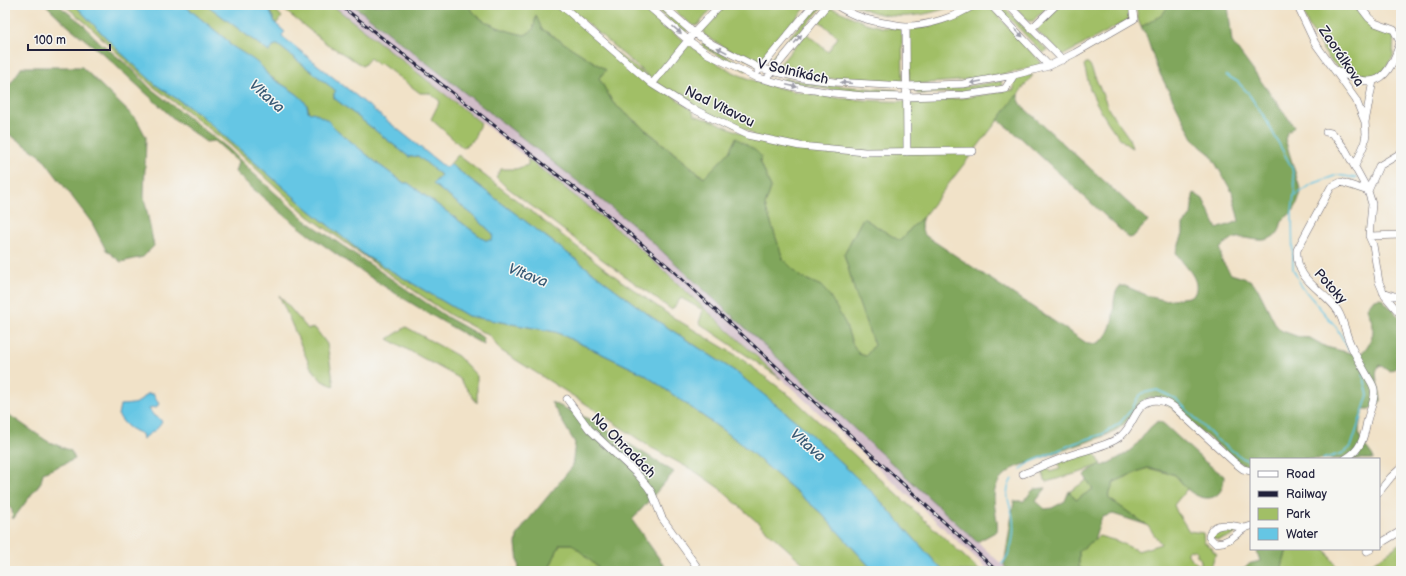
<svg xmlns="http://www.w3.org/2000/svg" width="1406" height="576" font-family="'Balsamiq Sans',sans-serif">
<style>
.industrial{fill:#d1bdc9}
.green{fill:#a1bf66;stroke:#627050;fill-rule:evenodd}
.forest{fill:#80a65b;stroke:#51644b}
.water{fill:#65c6e4;stroke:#447490}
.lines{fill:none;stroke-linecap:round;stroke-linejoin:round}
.stream{stroke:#65c6e4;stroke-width:1.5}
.street-casing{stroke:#6a656c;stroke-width:8}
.street{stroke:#fff;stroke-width:7}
.rail-casing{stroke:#22223b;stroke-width:3}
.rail{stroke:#f6f6f2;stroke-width:1.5;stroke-dasharray:4.5;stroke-linecap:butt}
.oneway{fill:#9c9ca7}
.labels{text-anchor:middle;stroke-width:3;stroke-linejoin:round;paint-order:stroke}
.street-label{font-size:14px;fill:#22223b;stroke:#f6f6f2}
.water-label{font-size:15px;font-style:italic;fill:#395b76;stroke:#f6f6f2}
</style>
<rect width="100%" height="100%" fill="#f6f6f2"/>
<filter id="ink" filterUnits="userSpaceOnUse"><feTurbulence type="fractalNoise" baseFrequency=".025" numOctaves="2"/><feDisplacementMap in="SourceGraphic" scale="8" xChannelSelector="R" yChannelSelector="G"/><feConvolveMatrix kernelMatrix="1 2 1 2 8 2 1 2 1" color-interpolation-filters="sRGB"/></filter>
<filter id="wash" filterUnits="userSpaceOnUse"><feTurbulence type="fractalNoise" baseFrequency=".012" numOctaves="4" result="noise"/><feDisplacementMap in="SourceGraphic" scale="16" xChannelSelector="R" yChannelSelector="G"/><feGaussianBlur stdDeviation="0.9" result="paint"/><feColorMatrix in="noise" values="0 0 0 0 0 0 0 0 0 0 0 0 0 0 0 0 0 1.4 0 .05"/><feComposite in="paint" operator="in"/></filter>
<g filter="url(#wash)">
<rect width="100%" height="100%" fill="#f1e2c8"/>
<!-- industrial -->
<path class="industrial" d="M332 5H353L637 228 1009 571H990L629 238Z"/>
<!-- green -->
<path class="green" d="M64 5H75L118 50 156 85 198 113 308 209 366 256 468 316 556 332 644 374 738 441 821 513 871 568 872 571H812L719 488 696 472 650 447 589 406 500 350 490 336 450 315 385 271 308 216 230 145 184 109 151 85 86 23Z
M184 5H207L269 52 275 44 278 45 336 91 334 93V98L409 157 418 156 441 175 433 184 473 215 493 234 492 241 485 240 408 183H404L378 164 337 130 327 120 310 113 308 111V106L297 94 268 75 261 66 229 44 228 41Z
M264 5H271L282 17 276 24 268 8Z
M278 5H332L481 123 477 130 474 139 463 148 431 119 440 101 429 93H420L380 63 378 65 370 58 363 66 327 44Z
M467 5H559L616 53 693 111 694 115 705 119H708L756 139 750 132 718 119 661 87 566 5H641C669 30 697 53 731 71 784 97 868 103 927 101 945 100 963 98 981 95 992 94 1003 90 1014 90V79L1026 75H1033L923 217 913 226 900 241 863 218 844 254 856 295 874 345 866 356 859 354 852 343 845 323 821 286 801 277 783 259 765 205 771 188 757 153 736 138 729 152 705 178 613 103 599 78 606 70 542 29 536 17 533 30 525 35C513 33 490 26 480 18 475 15 471 9 467 5Z
M651 5H659L688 30 684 34Z
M668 5H715L698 25 695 26 690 24Z
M724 5H808L759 62 755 63 727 49 704 35V29Z
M817 5 823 6 774 63 770 60Z
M855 5H956C920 18 890 22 855 5Z
M983 5H988L1041 62 1039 66 1005 74 957 81 915 84 911 81 909 79V32L913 29C940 25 958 18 983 5Z
M996 5H1002L1047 50 1043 53Z
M1013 5H1049L1033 21H1028Z
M1059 5H1129L1130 15 1128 20 1064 55 1061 54 1037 31 1038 26Z
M1136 5H1169L1162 15 1141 27 1138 20Z
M1300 5H1355C1367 23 1373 29 1394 32L1393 57 1380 76 1370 79 1345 73 1334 64 1327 56 1308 25Z
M828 8C834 7 857 20 866 23 871 24 876 26 881 27 888 29 897 26 902 31L903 79 902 82 899 83C860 83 821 78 782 71L780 68 781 63 806 33 828 52 838 37 818 20Z
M704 42 728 57 748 67 746 71 701 46Z
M1086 63H1088L1090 65 1109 110 1129 138 1132 148C1116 140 1097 106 1090 89 1088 81 1086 73 1084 65Z
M784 78C822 85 858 88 897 90V95L853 93 782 82Z
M1001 81 1002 86 963 92 917 94 916 89 962 87Z
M458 155 620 280 671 316 739 357 794 399 980 571H943L874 494 802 426 736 372 653 318 450 164Z
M528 159 628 238 781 379 699 323 703 310 681 298 672 310 596 255 504 185 496 177 501 169H516L528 165Z
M279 295 308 329 315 328 327 344 334 386 322 381 310 366Z
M406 327 458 356 477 376V403L459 378 388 339Z
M1093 449 1101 464 1082 472 1046 482 1040 467 1047 465 1050 472 1060 469 1057 461Z
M1148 468 1175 475 1187 489 1174 505 1177 512 1189 531 1203 533 1204 542 1212 548 1213 551 1217 554 1214 558 1210 571H1085L1079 567V551L1099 536 1117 541 1138 551 1161 544 1147 525 1108 498 1114 482ZM1194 549 1198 553 1196 554 1201 560 1200 561 1202 562 1199 565 1196 563 1188 555V552L1190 550 1193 551Z
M1087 480 1093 489 1076 500 1069 492Z
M1219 528 1241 529 1230 537 1217 540 1212 537 1213 533Z
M1401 543V571H1368L1370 565Z
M560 544H572L602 571H548Z
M1287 549H1325L1338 569 1334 571H1281Z"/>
<!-- forest -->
<path class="forest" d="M46 5H58L83 24 96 39 133 70 150 88 229 149 253 173 305 220 447 317 479 335 483 338 484 345C398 298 306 240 235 172L238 162 215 141 206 142 174 119 102 53 68 26Z
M353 5H467C471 9 475 15 480 18 490 26 513 33 525 35L533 30 536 16 542 29 606 70 599 78 613 103 704 178 729 152 736 138 756 151 761 156 760 161 771 188 765 205 783 259 801 277 821 286 830 296 845 323 852 343 859 354 866 356 874 345 856 295 844 254 863 218 900 241 913 226 923 217C920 225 920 229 926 236L1088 344C1104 346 1111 330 1113 316 1115 306 1112 294 1120 286H1125L1151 297 1164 300 1189 297 1195 293C1201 277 1182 265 1176 252L1183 234V225L1191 215 1193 196 1194 193 1203 199 1217 229 1239 221 1232 192 1210 154 1201 147 1193 138 1183 119 1157 68 1146 35 1141 27 1162 15 1169 5H1228L1232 42 1294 126 1287 134 1285 139 1301 192C1299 199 1297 207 1292 212 1290 215 1285 217 1283 220 1279 226 1282 231 1274 236 1257 249 1239 225 1220 249L1222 261 1231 274 1250 280 1258 289 1276 325 1282 331 1299 337 1310 338 1326 347 1359 355C1366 350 1373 339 1373 330 1374 324 1369 315 1367 308L1374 299 1381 298 1400 318 1401 319V365L1390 371 1380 365C1371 373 1381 390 1381 401L1370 409H1364C1360 420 1356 434 1363 443 1367 449 1372 453 1374 459H1251V469L1237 461 1160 398C1140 393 1135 414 1123 425 1111 435 1095 439 1081 444 1058 452 1036 460 1014 468 993 482 992 491 996 515 997 521 998 525 997 531L977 542 637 228Z
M22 67H82L137 120 146 137 144 197 154 246 143 257 121 262 106 250 92 223 41 156 10 135 5 134V91Z
M1019 95V100L1023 107 1148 221 1133 237 1129 238 1021 138 998 120 1015 97Z
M551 402 591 420 674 472 632 520 668 571H602L572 544H560L548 571H519L516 544 517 536 525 524 572 467 575 443Z
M5 412 47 441 71 451 75 459 43 473 41 482 13 519 12 510 5 503Z
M1159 421 1164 424 1204 461 1224 476C1224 501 1204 504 1187 489 1182 485 1180 478 1175 475 1172 473 1151 468 1148 468 1142 469 1121 479 1114 482L1108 498 1147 525 1113 514 1102 517 1094 540 1079 551V567L1085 571H1009L1004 566 1014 501H1024C1034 489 1030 489 1046 488L1036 501 1045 509 1052 508 1065 501 1069 491 1076 500 1093 489 1084 475 1095 467 1101 464 1103 466C1114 460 1124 456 1133 448 1143 439 1148 426 1159 421Z
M1262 549H1287L1281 571H1241L1248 564 1260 561 1257 552Z"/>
<!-- water -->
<path class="water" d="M75 5H184L228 41 229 44C239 51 251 57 260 65 264 68 265 72 268 75 279 85 308 95 308 111L310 113 313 112 327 120 337 130 378 164 404 183H408L485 240H492L493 234 473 215 433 184 441 175 418 156 409 157 334 98V93L336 91 278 45H275L269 52 207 5H264L268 8 276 24 285 32 282 35 283 37 446 168 450 164 653 318 736 372 802 426 874 494 943 571H872L871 568 821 513 738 441 644 374 556 332 468 316 366 256 308 209 198 113 156 85 118 50Z
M147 394H153L159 404 155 409 153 407 149 409 154 416 159 418 162 422C157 431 151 432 143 439L142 434C129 429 126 426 118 415L120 405C134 404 138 405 147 394Z"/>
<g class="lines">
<!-- stream -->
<path class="stream" d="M1226 75 1238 82 1248 93 1265 118 1292 168 1295 186 1292 212 1293 269 1302 287 1336 327 1349 350
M1295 196 1312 184 1337 175 1357 178
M1323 459 1343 453 1351 447 1368 395 1363 374
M1021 469 1031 462 1075 443 1103 434 1120 423 1131 410 1139 396 1143 393 1157 390 1176 399 1216 439 1244 459 1251 461
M1002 564C1012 552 1015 534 1013 519 1011 503 1002 495 1012 479"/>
</g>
</g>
<g filter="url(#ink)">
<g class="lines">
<!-- street casing -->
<g class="street-casing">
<path id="street" d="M561 5 652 84 687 106 747 135 800 146 865 152 973 151
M647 5 689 41 708 54 755 77 795 87 833 93 864 96 907 97 964 95 1005 89 1014 75
M662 5 694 33 712 44 759 68 802 78 834 82 906 86 963 84 1014 75 1049 66 1075 53 1134 19 1132 5
M836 5C855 17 869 21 891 24 896 25 902 26 906 26 928 26 956 17 974 5
M991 5 1049 66
M1008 5 1063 60
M1297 5 1315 43 1356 100 1365 122
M1359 5 1369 18 1375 23 1394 30 1400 42
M906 26 907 152
M1031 29 1056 5
M1334 69C1375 92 1388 82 1401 40
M758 71 813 5
M769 75 827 5
M652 84 694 33 720 5
M1326 132 1331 133 1336 137 1345 149 1368 191 1372 204 1369 236 1373 245 1379 282 1385 296 1401 315
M1355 166 1364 145 1366 134 1365 122 1373 81
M1368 191 1379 166 1401 153
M1369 236 1401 235
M1383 292 1394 296H1401
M567 399 589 429 638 475 648 487 652 493 662 518 700 571
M1345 459C1361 450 1364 438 1367 421 1369 411 1376 400 1374 389 1373 384 1369 379 1367 375 1361 364 1354 354 1350 343 1345 332 1344 321 1338 311 1324 289 1295 282 1297 250L1331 187 1341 182 1368 191
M1023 474C1038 468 1053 461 1068 456 1084 450 1110 446 1122 435 1133 426 1135 407 1148 402 1157 398 1167 402 1174 407L1234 462 1243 469 1251 471
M1379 492 1391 477 1401 468
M1245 528C1234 526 1212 519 1209 537L1215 543 1223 542 1230 539 1245 528 1251 526
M1379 544 1401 531
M1367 551 1371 549"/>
</g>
<!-- street -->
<use href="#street" class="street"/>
<!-- rail casing -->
<g class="rail-casing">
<path id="rail" d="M340 5 596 205 671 269 997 571"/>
</g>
<!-- rail -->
<use href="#rail" class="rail"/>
</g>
<!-- one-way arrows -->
<defs><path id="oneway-solid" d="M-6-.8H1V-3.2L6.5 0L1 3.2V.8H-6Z"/></defs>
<g class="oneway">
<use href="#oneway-solid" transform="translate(677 30) rotate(41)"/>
<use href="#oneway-solid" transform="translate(1019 33) rotate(45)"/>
<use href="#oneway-solid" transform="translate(798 39) rotate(-50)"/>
<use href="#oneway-solid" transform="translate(722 50) rotate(-153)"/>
<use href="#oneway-solid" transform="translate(976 82) rotate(170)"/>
<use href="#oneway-solid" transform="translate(846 83) rotate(-175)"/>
<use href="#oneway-solid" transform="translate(792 86) rotate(12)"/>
</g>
</g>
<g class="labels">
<!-- street labels -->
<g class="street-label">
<text transform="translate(1342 56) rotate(56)" y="5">Zaorálkova</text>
<text transform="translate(793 71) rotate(13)" y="5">V Solníkách</text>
<text transform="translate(720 106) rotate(26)" y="5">Nad Vltavou</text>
<text transform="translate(1331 286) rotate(48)" y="5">Potoky</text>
<text transform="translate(624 445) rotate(45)" y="5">Na Ohradách</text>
</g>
<!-- water labels -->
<g class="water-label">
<text transform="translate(267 96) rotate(41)" y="5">Vltava</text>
<text transform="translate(528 275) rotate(21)" y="5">Vltava</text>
<text transform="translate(808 445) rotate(41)" y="5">Vltava</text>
</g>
</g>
<!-- margin -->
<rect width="1406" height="576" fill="none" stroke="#f6f6f2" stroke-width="20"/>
<!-- legend -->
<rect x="1250" y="458" width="130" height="92" fill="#f6f6f2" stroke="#a1a1a9"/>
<rect x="1258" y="471" width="20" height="6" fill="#ffffff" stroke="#a1a1a9"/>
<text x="1286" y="478" font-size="12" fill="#22223b">Road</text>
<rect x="1258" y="491" width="20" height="6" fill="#22223b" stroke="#a1a1a9"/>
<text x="1286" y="498" font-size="12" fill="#22223b">Railway</text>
<rect x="1258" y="508" width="20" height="12" fill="#a1bf66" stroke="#a1a1a9"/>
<text x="1286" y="518" font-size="12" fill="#22223b">Park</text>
<rect x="1258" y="528" width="20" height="12" fill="#65c6e4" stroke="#a1a1a9"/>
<text x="1286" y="538" font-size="12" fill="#22223b">Water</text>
<!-- scale -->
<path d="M28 44v6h82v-6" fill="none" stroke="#22223b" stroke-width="2"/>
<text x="34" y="44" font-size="12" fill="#22223b" stroke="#f6f6f2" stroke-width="3" paint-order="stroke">100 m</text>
</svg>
